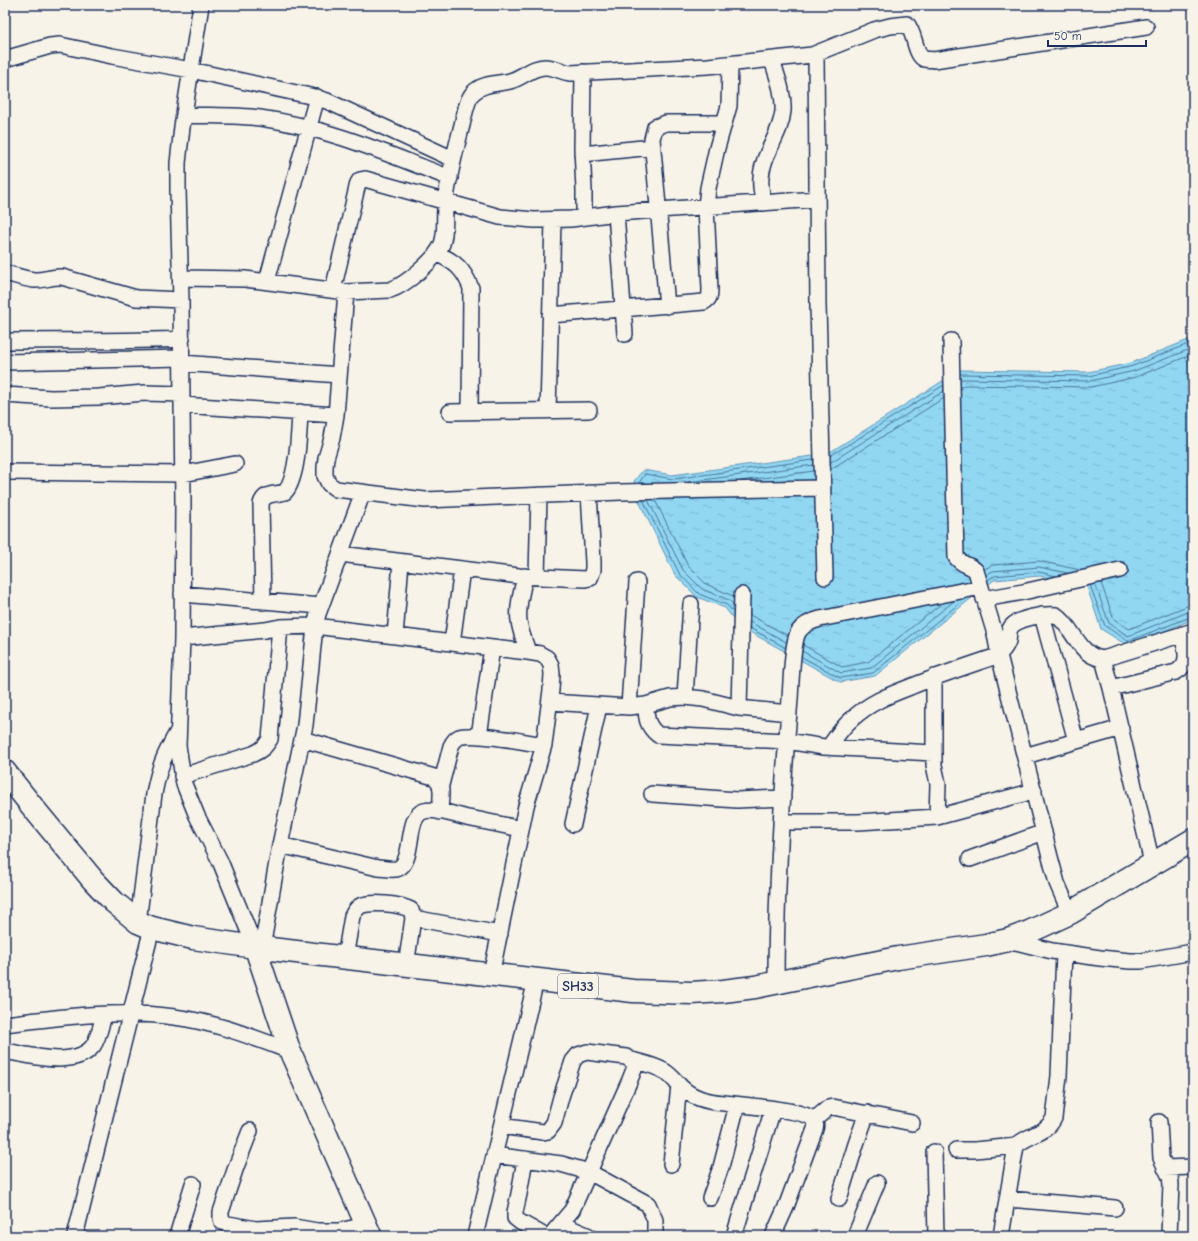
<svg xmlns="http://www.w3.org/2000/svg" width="1198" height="1241" font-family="'Comic Neue',sans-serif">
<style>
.water{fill:url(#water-ripples);stroke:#6294b7}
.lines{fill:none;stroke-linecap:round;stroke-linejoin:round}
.shore{stroke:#4a7299;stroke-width:1}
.street-casing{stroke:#1b2f5e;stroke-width:18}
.secondary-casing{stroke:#1b2f5e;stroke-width:24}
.primary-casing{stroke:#1b2f5e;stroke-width:25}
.street{stroke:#f7f3e8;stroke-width:15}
.secondary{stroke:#f7f3e8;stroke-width:21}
.primary{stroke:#f7f3e8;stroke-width:22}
.labels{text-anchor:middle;stroke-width:4;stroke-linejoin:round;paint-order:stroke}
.shield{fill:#f7f3e8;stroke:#5d6a87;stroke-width:1}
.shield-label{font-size:14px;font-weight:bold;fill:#1b2f5e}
</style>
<defs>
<pattern id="water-ripples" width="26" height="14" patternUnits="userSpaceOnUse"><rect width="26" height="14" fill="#91d7f2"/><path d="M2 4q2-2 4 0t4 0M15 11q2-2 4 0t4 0" fill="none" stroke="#7cb9d2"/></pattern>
</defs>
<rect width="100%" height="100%" fill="#f7f3e8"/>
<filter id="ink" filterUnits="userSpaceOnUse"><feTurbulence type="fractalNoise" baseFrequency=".025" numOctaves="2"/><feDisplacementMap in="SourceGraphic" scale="8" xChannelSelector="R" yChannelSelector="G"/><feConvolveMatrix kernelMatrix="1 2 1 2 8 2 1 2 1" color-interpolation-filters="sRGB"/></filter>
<g filter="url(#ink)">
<!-- water -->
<path class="water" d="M1193 338V619L1128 646 1101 629 1087 587 1040 576 994 580 875 676 840 682 739 626 725 608 697 597 675 575 636 495 634 481 643 470 672 475 827 454 960 370 1088 372 1131 363Z"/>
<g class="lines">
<!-- shore -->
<path class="shore" d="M960 374 1089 376 1133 366 1193 342
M960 380 963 379 1090 381 1134 371 1193 348
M961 387 965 385 1091 387 1136 377 1193 354
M830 456 944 385
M831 462 944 391
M831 469 944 398
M740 481 814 471
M688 482 814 465
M639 483 645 474 673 479 813 460
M643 500 679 573 699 594 727 605 733 612
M648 500 683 570 702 589 729 600 733 604
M655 500 688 566 706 584 733 596
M984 569 993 565 1039 561 1080 570
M986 575 993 571 1039 567 1067 573
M988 580 994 576 1039 572 1056 576
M1101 583 1114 619 1129 629 1187 606 1193 605
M1095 584 1109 623 1128 636 1188 612 1193 611
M1090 585 1105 626 1128 641 1193 616
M750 615 788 636
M750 622 786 642
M750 628 786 648
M803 645 842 667 868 662 941 604
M802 651 841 673 871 668 954 601
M802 657 840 678 873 673 965 599"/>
<!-- street casing -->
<g class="street-casing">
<path id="street" d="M201 5 182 127 178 163V190L181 300 183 504 182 638 178 746 184 784 197 816 220 861 255 947
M816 54 818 305 825 577
M5 59 50 46 60 45 112 56 191 70 310 96 327 101 453 159
M583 72 582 148 584 190V217
M184 115C209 116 235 115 260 118 326 127 388 154 450 178
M582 154 653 147
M764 203C762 195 760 186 761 178 762 154 781 135 783 111 784 93 777 76 772 60
M616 213 625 334
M437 254C455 261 464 270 471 288L470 411
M5 273C14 275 24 279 34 280 43 281 52 276 62 277L136 298 181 300
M181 278 245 279 346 292 390 290C406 285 436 259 442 244 447 230 443 214 446 199 449 174 456 149 462 125 464 117 467 99 473 93 482 83 498 84 510 81 522 78 533 66 546 67 554 67 562 72 570 73L708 66 812 55 874 30 890 26 907 24C915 33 915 55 924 59 927 60 931 59 934 60L1146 27
M267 281 317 97
M333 290 358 183 360 180 365 179 500 217 534 220 571 219 616 213 817 199
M346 292 336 415 332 438 326 458 325 467V476L329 484 336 489 425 500 621 492 823 488
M667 306 652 139 655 127 666 123H724
M550 315 704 302C710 299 710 295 710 289L706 207 708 188 717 148 729 106 730 64
M5 341C64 340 123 342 182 339
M951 341 956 557C962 566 970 564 976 571L995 634 999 655 1050 857 1057 883 1070 913
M5 362 182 358
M182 363 339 375
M5 395 51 398 99 397 144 393 182 394
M182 405 336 415
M548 411 553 220
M450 412 589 410
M5 472 183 474 235 464
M340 554 519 576 585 579 590 578 593 570V562L589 493
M525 576C522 591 517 606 519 621 520 631 525 642 528 652
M537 577 539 495
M182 594 320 606
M984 599 1023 592 1120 570
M263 602 261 504C264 492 276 495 285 492 298 478 299 432 300 412
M1042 615 1076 741
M395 636 401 562
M182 638 265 630 280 627 315 626 484 647 528 652 540 654 547 658 551 665 552 674 551 690 544 745 526 806 491 975
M452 643 462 569
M1103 659 1111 688 1152 863
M934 677V765L938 784 937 817
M1111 688 1176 672C1192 663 1185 649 1182 634
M685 697 691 604
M550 702 629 707 646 705 670 698 685 697 703 699 739 708 789 713
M646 705C646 718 647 726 658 735L787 741 824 747 933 753
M629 707 637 582
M739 708 742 595
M479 736 492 648
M302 739 434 777C445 784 440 800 440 812
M829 747C836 737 842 727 852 719 869 703 889 695 910 687 937 676 964 667 991 658 999 655 1005 650 1008 641 1009 638 1008 633 1010 629 1014 618 1045 614 1056 615 1074 627 1078 656 1103 659L1193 631
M1025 756 1121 728
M182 776 253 754C262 750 265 747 270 739L280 627
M441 785 451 746C453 742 455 739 459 737 473 732 526 742 544 745
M652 794 737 800 783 798
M781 822H858L937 817 1034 791
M573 824 599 706
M280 845 378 868C384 868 394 871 399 868 415 859 405 817 424 811 434 808 456 815 467 818 485 821 503 825 521 829
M970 859 1044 832
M413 918 500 934
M138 922 154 794C159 767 164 755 178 731
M1008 940 1052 951 1100 958 1130 961H1141L1193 952
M262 948 280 845 305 725 315 626 318 614 363 492
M345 958 352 916C354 912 356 909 360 906 371 901 400 904 411 910L413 918 406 966
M776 984C776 889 782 794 790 699 791 685 792 641 799 631 804 624 812 621 820 619L981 587
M5 1024C60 1017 119 1009 174 1017 215 1022 252 1037 290 1051
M5 1051C29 1055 75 1069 93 1046 99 1037 101 1025 104 1015
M632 1060C642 1063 654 1065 664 1071 671 1075 676 1082 682 1088 694 1099 709 1102 724 1103 740 1105 807 1110 814 1120 816 1123 816 1126 815 1129L786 1207 773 1236
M814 1120 828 1108 833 1107 912 1123
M1159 1122 1161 1158 1170 1177 1171 1184 1169 1236
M501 1126 543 1132 548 1131 554 1123 561 1097 573 1061 578 1055 587 1052 626 1057 635 1063V1067L629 1082 572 1210 550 1236
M250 1131 236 1167 221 1212V1218L222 1222 228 1224 256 1229 294 1227 317 1231H339L366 1225
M956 1150H975L1016 1146
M934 1152 936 1236
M494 1155 561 1164 589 1172 648 1204 655 1220V1236
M525 1159 519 1194 515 1212V1218L520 1222 545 1236
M671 1164 679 1085
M1165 1168 1193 1167
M710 1198 721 1167 737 1105
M839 1199 856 1144 867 1113
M1007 1199 1115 1208
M561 1224 589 1236
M75 1236 152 928
M177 1236 193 1184
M475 1236 536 980
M734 1236 773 1109
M855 1236 877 1183
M1001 1236 1016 1146C1028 1134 1046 1135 1054 1118L1059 1076 1064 953"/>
</g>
<!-- secondary casing -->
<g class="secondary-casing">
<path id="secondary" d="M255 947 290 1051 371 1236"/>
</g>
<!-- primary casing -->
<g class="primary-casing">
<path id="primary" d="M5 772 35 810 93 880 114 902 138 922 152 928 193 938 262 948 633 991 691 993 723 991 755 987 898 958 986 945 1008 940 1029 932 1070 913 1193 840"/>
</g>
<!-- street -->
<use href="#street" class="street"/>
<!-- secondary -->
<use href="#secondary" class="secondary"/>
<!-- primary -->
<use href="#primary" class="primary"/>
</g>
</g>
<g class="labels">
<!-- shield labels -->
<rect class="shield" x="558" y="974" width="40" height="24" rx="3"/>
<g class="shield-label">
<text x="578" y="991">SH33</text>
</g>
</g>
<!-- margin -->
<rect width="1198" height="1241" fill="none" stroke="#f7f3e8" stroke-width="20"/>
<rect x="10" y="10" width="1178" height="1221" fill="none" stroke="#1b2f5e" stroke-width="1.5" filter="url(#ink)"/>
<!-- scale -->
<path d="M1048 40v6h98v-6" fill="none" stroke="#1b2f5e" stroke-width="2"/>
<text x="1054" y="40" font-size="12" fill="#1b2f5e" stroke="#f7f3e8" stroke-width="3" paint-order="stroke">50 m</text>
</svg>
